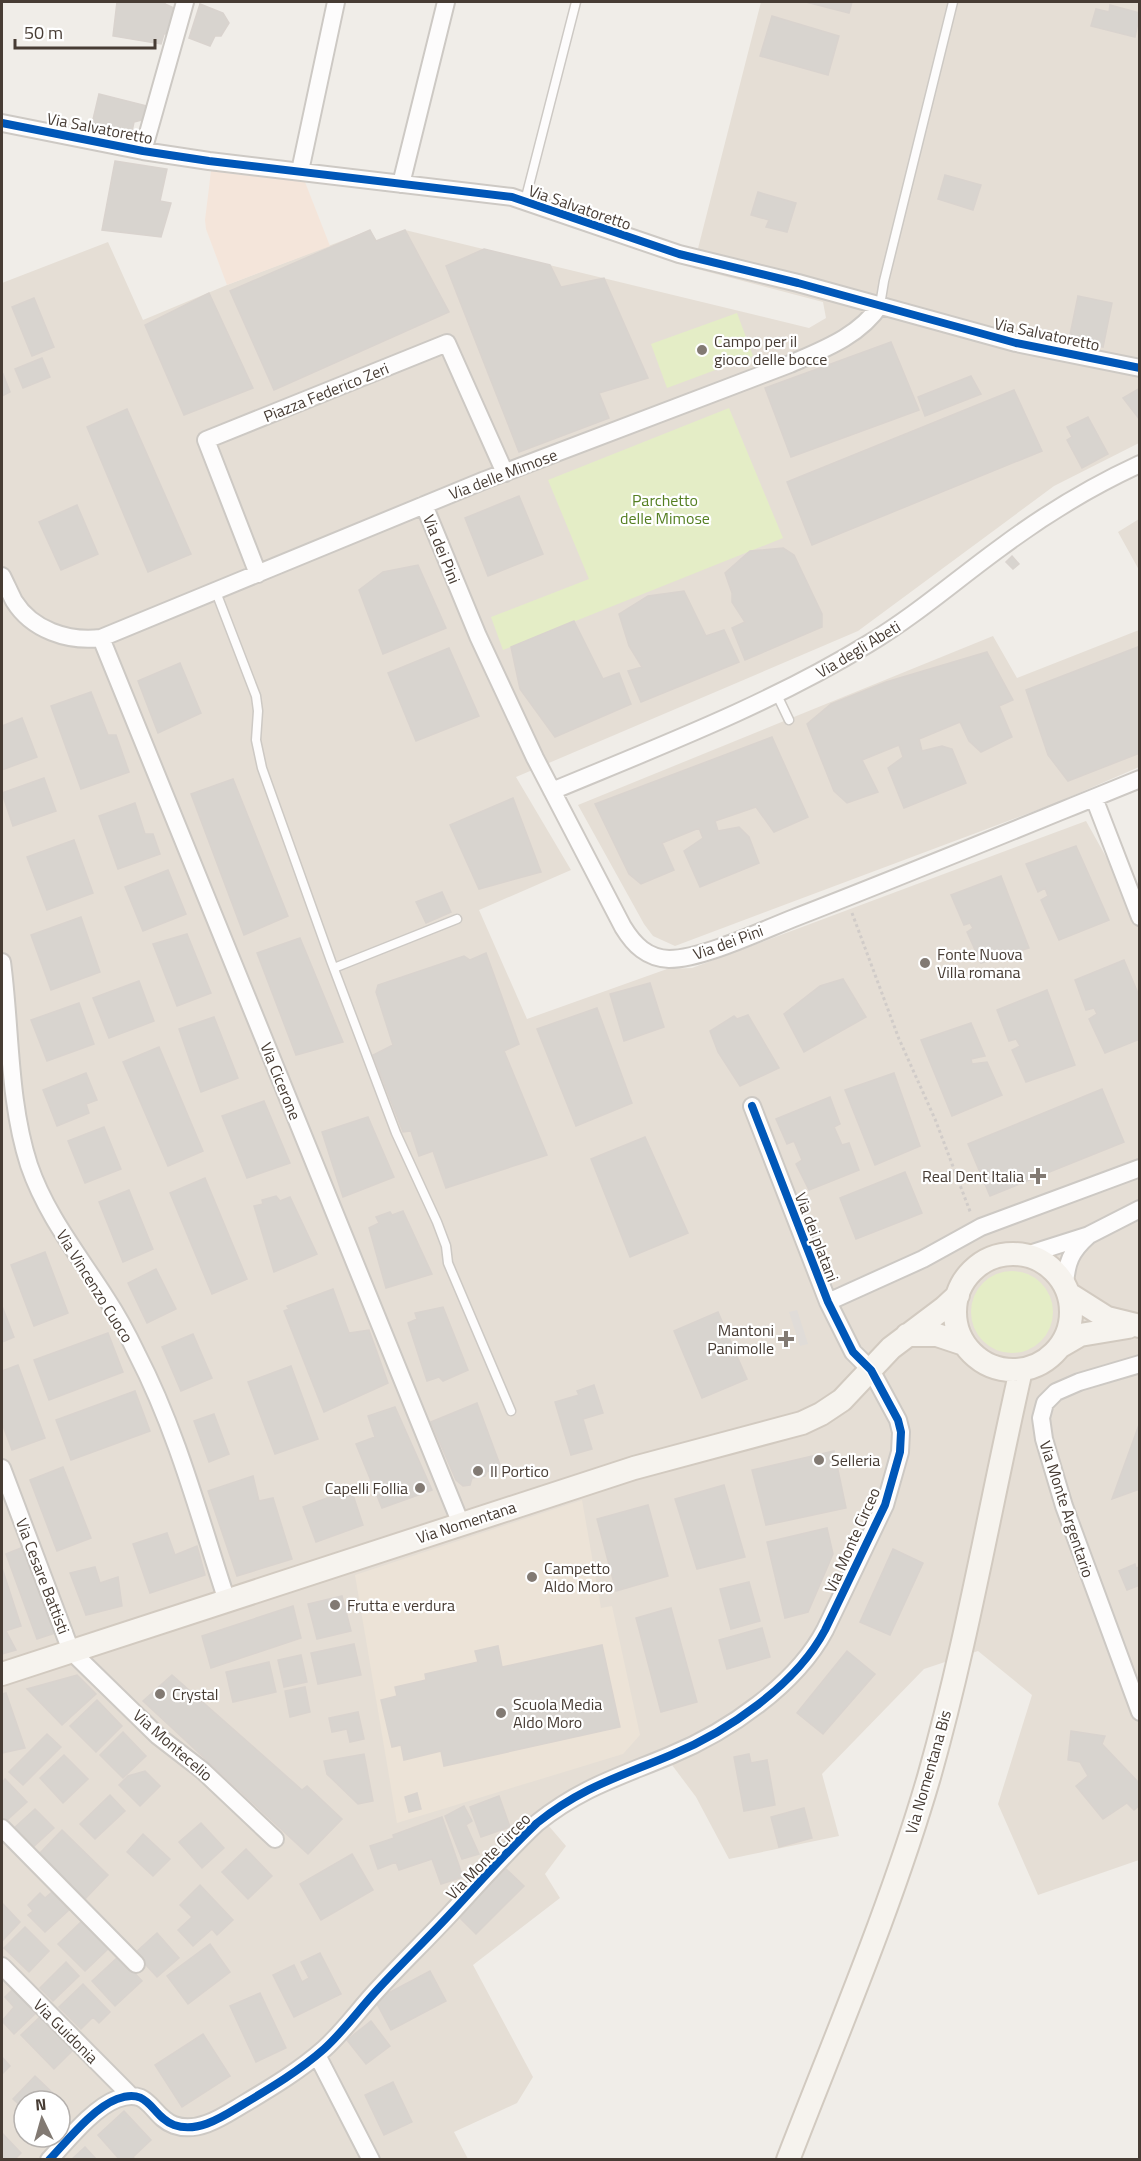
<svg xmlns="http://www.w3.org/2000/svg" width="1141" height="2161" font-family="'Titillium Web',sans-serif">
<style>
.residential{fill:#e5ded5;fill-rule:evenodd}
.commercial{fill:#f4e5da}
.education{fill:#ece3d7}
.green{fill:#e4edc6}
.parking{fill:#e0dcd8}
.building{fill:#d8d4cf;stroke:#d9d3ce;stroke-width:1.5}
.lines{fill:none;stroke-linecap:round;stroke-linejoin:round}
.lane-casing{stroke:#cdc9c4;stroke-width:11}
.street-casing{stroke:#cdc9c4;stroke-width:20}
.secondary-casing{stroke:#d2cac0;stroke-width:26}
.path{stroke:#d1ccc9;stroke-width:3;stroke-dasharray:3 3;stroke-linecap:butt}
.lane{stroke:#fdfcfc;stroke-width:8}
.street{stroke:#fdfcfc;stroke-width:16}
.secondary{stroke:#f6f3ee;stroke-width:22}
.cycleway-casing{stroke:#fff;stroke-width:11}
.cycleway{stroke:#0057b8;stroke-width:8}
.poi-dot{fill:#827a73;stroke:#fff;stroke-width:2}
.labels{text-anchor:middle;stroke-width:4.5;stroke-linejoin:round;paint-order:stroke}
.street-label{font-size:16px;fill:#473c34;stroke:#fff}
.poi-label{font-size:16px;fill:#473c34;stroke:#fff;text-anchor:start}
.park-label{font-size:16px;fill:#557f22;stroke:#fff}
</style>
<rect width="100%" height="100%" fill="#f0ede8"/>
<!-- residential -->
<path class="residential" d="M761 2H1139V443L1054 486 858 631 516 777 571 870 479 910 527 1019 667 969 692 968 1086 821 1139 916V1860L1038 1895 998 1804 1032 1695 978 1651 924 1669 822 1774 839 1836 729 1859 696 1797 672 1765 580 1799 548 1825 566 1846 545 1874 560 1898 473 1965 533 2077 517 2103 454 2132 468 2159 2 2160V283L108 242 143 320 227 285 370 230 377 241 405 230 809 328 826 318 823 302 693 268ZM24 2101H60V2137H24Z
M1139 519V570L1118 532Z
M1139 630V767L1056 803 675 946 653 936 644 924 578 805 993 636 1017 678Z"/>
<!-- commercial -->
<path class="commercial" d="M211 171 305 182 330 246 227 285 206 229 205 220Z"/>
<!-- education -->
<path class="education" d="M582 1500 601 1608 612 1606 640 1735 623 1754 397 1823 355 1575Z"/>
<!-- green -->
<path class="green" d="M737 313 753 356 667 388 651 344Z
M729 408 783 538 503 650 491 617 589 579 548 480Z
M971 1312a41 41 0 1 1 82 0a41 41 0 1 1-82 0Z"/>
<!-- parking -->
<path class="parking" d="M797 1310 808 1344 800 1346 789 1312Z"/>
<!-- building -->
<path class="building" d="M117 2H165V4L176 9 171 33 164 34 161 44 113 36Z
M806 2H852L849 13Z
M200 4 223 13 229 23 221 36H215L210 46 189 38Z
M1110 5 1140 13 1135 37 1091 26 1096 9 1109 12Z
M772 16 839 36 828 75 760 56Z
M99 94 147 106 146 119 134 122 131 136 91 128Z
M115 161 167 169 160 201 171 203 161 237 102 230Z
M945 175 981 185 973 210 938 199Z
M758 192 796 203 787 232 766 227 769 220 751 215Z
M370 230 376 241 405 230 449 312 274 390 230 291Z
M484 249 550 265 561 287 604 278 648 378 599 393 609 418 519 452 446 266Z
M209 293 253 388 184 415 145 325Z
M1078 296 1112 303 1103 347 1069 340Z
M34 298 54 347 32 356 12 307Z
M891 342 919 410 791 457 765 388Z
M42 358 50 377 23 388 15 369Z
M3 374 10 392 2 396V375Z
M971 376 981 394 925 416 918 397Z
M1140 388V420L1123 398Z
M1014 390 1042 451 812 545 787 482Z
M127 409 191 554 148 572 87 427Z
M1088 417 1108 454 1082 468 1067 440 1072 437 1067 427Z
M519 496 543 554 488 576 465 518Z
M77 505 98 554 61 570 39 522Z
M783 548 794 555 822 614V627L745 660 732 628 745 622 732 602V593L725 573 750 551Z
M1012 556 1019 564 1013 569 1006 562Z
M418 565 446 628 383 654 359 590 383 572Z
M684 591 706 636 724 630 739 662 641 702 628 671 642 667 629 646 619 614 648 596Z
M574 621 603 679 619 673 631 704 555 737 520 689 511 647Z
M1140 646V753L1068 781 1048 755 1026 690Z
M449 648 479 716 416 741 388 673Z
M987 652 1013 700 999 706 1012 737 981 752 969 741 960 722 919 739 922 751 942 746 952 749 966 783 904 808 888 768 903 757 899 745 862 760 878 792 847 803 834 791 807 724 831 704 886 682Z
M180 663 201 713 158 733 138 681Z
M91 692 108 735H116L129 772 81 789 51 706Z
M22 718 37 757 2 770V726Z
M772 737 808 817 774 832 756 807 715 821 718 831 739 827 749 837 759 863 700 887 684 851 703 838 699 828 662 843 674 870 641 884 629 874 595 804Z
M44 778 56 811 13 826 2 793Z
M233 779 288 916 244 935 191 794Z
M513 798 541 872 479 889 450 825Z
M135 803 145 834H153L160 854 118 869 99 816Z
M74 840 93 893 47 910 27 857Z
M1076 846 1109 920 1059 940 1041 900 1048 896 1045 888 1038 892 1026 864Z
M168 870 186 914 143 931 125 887Z
M1001 876 1029 948 981 963 967 932 973 928 970 923 964 925 951 895Z
M442 892 451 912 426 923 416 902Z
M81 917 100 972 51 990 31 935Z
M187 934 211 993 177 1006 153 944Z
M300 938 343 1042 296 1055 257 953Z
M486 953 519 1044 504 1051 547 1155 446 1188 433 1151 419 1156 411 1131 403 1132 373 1055 393 1045 376 992 378 985 464 956 470 960Z
M1124 960 1140 998V1039L1105 1053 1089 1019 1097 1014 1094 1008 1086 1010 1075 980Z
M843 979 866 1017 804 1052 784 1014 820 986Z
M139 981 154 1021 109 1038 93 998Z
M650 983 664 1027 624 1041 610 994Z
M1047 990 1075 1065 1026 1082 1012 1050 1020 1046 1016 1039 1009 1041 997 1010Z
M79 1003 94 1044 47 1061 31 1020Z
M597 1008 632 1103 576 1126 537 1029Z
M748 1015 779 1068 740 1086 718 1052 710 1031 734 1016 737 1019Z
M214 1017 238 1078 201 1092 179 1029Z
M971 1023 985 1056 971 1059 972 1064 987 1062 1002 1095 952 1116 921 1040Z
M159 1047 203 1151 168 1166 123 1062Z
M86 1073 97 1100 86 1104 89 1113 57 1126 43 1090Z
M894 1073 920 1146 875 1165 845 1090Z
M1102 1089 1124 1142 990 1196 968 1144Z
M830 1097 840 1124 834 1127 842 1145 849 1143 859 1170 809 1190 796 1164 802 1160 794 1141 787 1144 776 1119Z
M264 1101 290 1163 247 1178 222 1116Z
M368 1117 394 1177 343 1197 322 1132Z
M104 1127 121 1169 85 1183 68 1141Z
M645 1137 688 1233 630 1257 591 1159Z
M905 1172 922 1213 856 1239 840 1198Z
M205 1178 247 1279 212 1294 170 1193Z
M129 1190 153 1249 123 1262 99 1202Z
M276 1196 280 1201 290 1197 317 1254 274 1272 254 1206 263 1204 262 1200Z
M403 1211 432 1274 386 1288 369 1228 379 1223 376 1217 390 1212 392 1215Z
M45 1252 68 1313 34 1326 11 1265Z
M156 1269 176 1309 147 1323 128 1283Z
M333 1289 349 1333 369 1330 388 1383 324 1412 284 1311 289 1309 287 1306Z
M2 1306 14 1337 2 1342Z
M443 1307 468 1370 443 1381 439 1377 427 1381 408 1323 417 1319 415 1313Z
M718 1312 747 1379 702 1398 674 1331Z
M108 1333 123 1372 49 1400 34 1360Z
M193 1334 212 1378 181 1391 162 1347Z
M18 1365 45 1438 12 1450 2 1423V1371Z
M291 1366 318 1439 275 1454 248 1382Z
M594 1385 603 1413 583 1419 592 1449 571 1455 555 1402 579 1395 577 1391Z
M135 1391 150 1431 71 1460 56 1420Z
M477 1403 500 1465V1473L494 1476 488 1470 485 1476 472 1478 470 1485 463 1486 456 1480 431 1422Z
M395 1407 432 1490 382 1508 356 1444 375 1437 368 1416Z
M214 1414 229 1454 209 1462 194 1421Z
M1140 1422V1489L1112 1499Z
M834 1451 846 1508 766 1525 752 1470Z
M63 1467 91 1538 57 1551 30 1480Z
M253 1476 259 1501 273 1498 292 1559 237 1576 208 1491Z
M724 1485 745 1557 697 1569 675 1499Z
M351 1489 363 1525 316 1542 303 1507Z
M648 1505 668 1576 616 1591 597 1519Z
M827 1528 833 1554 808 1612 785 1618 767 1542Z
M167 1533 175 1555 197 1546 205 1575 150 1593 133 1544Z
M26 1546 58 1632 37 1639 6 1554Z
M893 1549 923 1563 890 1635 860 1622Z
M1135 1564 1136 1568 1140 1567V1585L1127 1590 1119 1571Z
M95 1567 100 1583 118 1577 122 1606 86 1615 70 1573Z
M2 1568 21 1626 2 1632Z
M749 1582 760 1621 731 1629 720 1589Z
M342 1596 351 1631 317 1639 308 1604Z
M293 1606 301 1638 211 1668 202 1636Z
M671 1608 697 1702 661 1712 636 1618Z
M762 1628 770 1657 727 1669 719 1640Z
M6 1631 16 1650 2 1654V1632Z
M354 1644 361 1675 318 1684 311 1653Z
M602 1645 620 1727 444 1766 441 1751 404 1760 401 1745 392 1747 381 1700 397 1696 395 1687 426 1680 425 1674 478 1662 475 1651 498 1646 502 1667Z
M847 1651 875 1674 823 1734 797 1713Z
M301 1655 307 1682 284 1687 278 1660Z
M269 1662 276 1692 233 1702 226 1672Z
M77 1675 96 1694 62 1725 27 1689Z
M172 1675 302 1790 307 1786 342 1819 308 1854 143 1701Z
M305 1687 310 1712 290 1717 285 1691Z
M6 1693 25 1748 2 1753V1694Z
M97 1700 122 1726 96 1752 70 1726Z
M358 1712 364 1739 350 1742 347 1729 332 1732 329 1718Z
M1071 1731 1105 1736 1102 1744 1140 1784V1805L1134 1810 1127 1803 1103 1819 1076 1786 1088 1776 1080 1762 1068 1760Z
M123 1732 146 1756 123 1778 100 1755Z
M47 1734 61 1747 23 1785 9 1772Z
M364 1754 373 1801 358 1804 327 1774 324 1761Z
M749 1754 751 1763 767 1760 775 1805 744 1811 734 1757Z
M64 1755 88 1779 63 1803 40 1778Z
M145 1771 160 1786 140 1806 119 1785 128 1776Z
M5 1779 27 1802 5 1822 2 1818V1783Z
M417 1793 421 1809 409 1812 405 1797Z
M110 1795 125 1811 95 1839 80 1824Z
M499 1796 510 1827 481 1837 470 1807Z
M464 1806 472 1821 466 1825 479 1854 462 1859 445 1816Z
M804 1808 812 1838 779 1847 771 1817Z
M35 1809 54 1828 31 1849 13 1829Z
M442 1817 463 1877 441 1884 432 1859 399 1870 396 1862 378 1869 370 1846 394 1838 393 1835Z
M201 1823 224 1848 202 1868 179 1842Z
M62 1830 108 1875 85 1899 39 1854Z
M143 1834 170 1859 153 1876 127 1852Z
M246 1849 272 1876 248 1899 222 1872Z
M352 1854 373 1890 321 1920 300 1884Z
M506 1869 524 1886 476 1934 458 1916Z
M200 1885 233 1920 217 1935 212 1929 193 1946 178 1930 192 1917 180 1905Z
M52 1892 69 1910 45 1932 28 1915 33 1911 28 1905 40 1893 45 1898Z
M2 1903 20 1922 2 1941Z
M83 1920 109 1948 85 1971 58 1944Z
M25 1927 49 1951 29 1972 4 1948Z
M157 1933 179 1958 157 1977 135 1953Z
M210 1944 230 1972 188 2004 167 1976Z
M320 1953 341 1994 294 2017 273 1975 294 1965 302 1982 309 1978 301 1962Z
M119 1956 142 1981 115 2006 92 1981Z
M66 1962 79 1976 53 2001 40 1988Z
M430 1971 446 2001 391 2030 375 2000Z
M83 1984 110 2012 99 2023 93 2017 81 2029 59 2007Z
M14 1988 37 2012 14 2034 2 2021 14 2007 5 1997Z
M260 1993 286 2048 256 2062 230 2006Z
M44 2013 77 2046 54 2069 21 2035Z
M371 2021 390 2046 366 2064 347 2040Z
M203 2034 230 2076 182 2107 155 2065Z
M2 2057 10 2066 2 2074Z
M35 2076 58 2098 55 2101H24V2109L13 2099Z
M393 2082 412 2122 384 2135 365 2095Z
M124 2111 151 2140 133 2157 136 2160H120L98 2135Z
M2 2133 21 2153 14 2160H2Z
M85 2147 97 2160H71Z"/>
<g class="lines">
<!-- lane casing -->
<g class="lane-casing">
<path id="lane" d="M525 201 576 2
M880 305 884 281 953 2
M216 592 256 696 258 711 256 740 262 768 331 961 396 1133 437 1222 446 1246 448 1263 511 1411
M777 695 789 720
M334 968 457 919"/>
</g>
<!-- street casing -->
<g class="street-casing">
<path id="street" d="M2 123 143 151 209 161 512 197 679 254 798 283 1016 343 1140 368
M143 151 185 2
M300 171 336 2
M401 184 446 2
M424 505 478 636 535 758 623 927C634 945 647 958 669 959 702 959 761 931 794 918 910 873 1024 826 1140 779
M258 574 206 440 447 343 505 473
M2 576C6 584 10 593 14 601 32 630 68 642 101 638L485 480 790 364C822 350 860 336 880 305
M101 638 461 1524
M552 791C660 746 768 705 868 644 915 616 956 580 1000 548 1044 515 1090 487 1140 464
M1094 798 1140 917
M2 962C11 1029 8 1100 29 1165 46 1215 78 1254 106 1298 118 1316 128 1335 137 1354 177 1431 200 1519 227 1601
M1026 1255 1089 1235 1140 1209
M1065 1286C1066 1263 1071 1251 1088 1236
M828 1302 923 1259 981 1227 1140 1168
M1140 1364 1079 1382 1056 1392 1045 1403 1041 1418 1044 1439 1064 1506 1140 1712
M2 1468 71 1651 158 1736 202 1770 275 1839
M2 1828 136 1964
M2 1966 131 2096
M317 2055 371 2160
M49 2160C67 2141 93 2108 117 2099 150 2086 151 2117 174 2125 196 2133 219 2119 237 2108 267 2090 298 2072 324 2049 344 2031 360 2008 379 1988 403 1962 428 1938 452 1912 480 1882 507 1851 537 1823 582 1787 619 1777 671 1755 727 1732 796 1685 825 1630L885 1505 900 1452 901 1432 898 1420 871 1370 853 1352 828 1302 752 1106"/>
</g>
<!-- secondary casing -->
<g class="secondary-casing">
<path id="secondary" d="M955 1312a58 58 0 1 1 116 0a58 58 0 1 1-116 0Z
M1069 1294 1107 1318 1140 1326
M907 1335H937L964 1344
M1061 1346 1080 1335 1128 1327
M2 1674 634 1468 802 1423 821 1414 842 1400 891 1348 944 1308 958 1295
M788 2160C837 2033 891 1907 929 1777 967 1643 990 1506 1021 1370"/>
</g>
<!-- path -->
<path class="path" d="M852 913 899 1039 935 1119 971 1214"/>
<!-- lane -->
<use href="#lane" class="lane"/>
<!-- street -->
<use href="#street" class="street"/>
<!-- secondary -->
<use href="#secondary" class="secondary"/>
<!-- cycleway casing -->
<g class="cycleway-casing">
<path id="cycleway" d="M2 123 143 151 209 161 512 197 679 254 798 283 1016 343 1140 368
M49 2160C67 2141 93 2108 117 2099 150 2086 151 2117 174 2125 196 2133 219 2119 237 2108 267 2090 298 2072 324 2049 344 2031 360 2008 379 1988 403 1962 428 1938 452 1912 480 1882 507 1851 537 1823 582 1787 619 1777 671 1755 727 1732 796 1685 825 1630L885 1505 900 1452 901 1432 898 1420 871 1370 853 1352 828 1302 752 1106"/>
</g>
<!-- cycleway -->
<use href="#cycleway" class="cycleway"/>
</g>
<!-- markers -->
<g class="poi-dot">
<circle cx="702" cy="350" r="6"/>
<circle cx="925" cy="963" r="6"/>
<path d="M1035 1167h6v6h6v6h-6v6h-6v-6h-6v-6h6z"/>
<path d="M783 1330h6v6h6v6h-6v6h-6v-6h-6v-6h6z"/>
<circle cx="819" cy="1460" r="6"/>
<circle cx="478" cy="1471" r="6"/>
<circle cx="420" cy="1488" r="6"/>
<circle cx="532" cy="1577" r="6"/>
<circle cx="335" cy="1605" r="6"/>
<circle cx="160" cy="1694" r="6"/>
<circle cx="501" cy="1713" r="6"/>
</g>
<g class="labels">
<!-- street labels -->
<g class="street-label">
<text transform="translate(100 128) rotate(11)" y="6">Via Salvatoretto</text>
<text transform="translate(580 207) rotate(19)" y="6">Via Salvatoretto</text>
<text transform="translate(1047 334) rotate(12)" y="6">Via Salvatoretto</text>
<text transform="translate(326 392) rotate(-22)" y="6">Piazza Federico Zeri</text>
<text transform="translate(503 474) rotate(-21)" y="6">Via delle Mimose</text>
<text transform="translate(442 549) rotate(68)" y="6">Via dei Pini</text>
<text transform="translate(858 649) rotate(-31)" y="6">Via degli Abeti</text>
<text transform="translate(728 942) rotate(-20)" y="6">Via dei Pini</text>
<text transform="translate(281 1081) rotate(68)" y="6">Via Cicerone</text>
<text transform="translate(817 1237) rotate(69)" y="6">Via dei platani</text>
<text transform="translate(95 1286) rotate(58)" y="6">Via Vincenzo Cuoco</text>
<text transform="translate(1067 1509) rotate(72)" y="6">Via Monte Argentario</text>
<text transform="translate(466 1522) rotate(-18)" y="6">Via Nomentana</text>
<text transform="translate(852 1540) rotate(-66)" y="6">Via Monte Circeo</text>
<text transform="translate(43 1576) rotate(69)" y="6">Via Cesare Battisti</text>
<text transform="translate(173 1745) rotate(41)" y="6">Via Montecelio</text>
<text transform="translate(928 1772) rotate(-74)" y="6">Via Nomentana Bis</text>
<text transform="translate(488 1856) rotate(-46)" y="6">Via Monte Circeo</text>
<text transform="translate(66 2031) rotate(45)" y="6">Via Guidonia</text>
</g>
<!-- poi labels -->
<g class="poi-label">
<text x="714" y="347">Campo per il<tspan x="714" dy="18">gioco delle bocce</tspan></text>
<text x="937" y="960">Fonte Nuova<tspan x="937" dy="18">Villa romana</tspan></text>
<text x="1024" y="1182" text-anchor="end">Real Dent Italia</text>
<text x="774" y="1336" text-anchor="end">Mantoni<tspan x="774" dy="18">Panimolle</tspan></text>
<text x="831" y="1466">Selleria</text>
<text x="490" y="1477">Il Portico</text>
<text x="408" y="1494" text-anchor="end">Capelli Follia</text>
<text x="544" y="1574">Campetto<tspan x="544" dy="18">Aldo Moro</tspan></text>
<text x="347" y="1611">Frutta e verdura</text>
<text x="172" y="1700">Crystal</text>
<text x="513" y="1710">Scuola Media<tspan x="513" dy="18">Aldo Moro</tspan></text>
</g>
<!-- park labels -->
<g class="park-label">
<text x="665" y="506">Parchetto<tspan x="665" dy="18">delle Mimose</tspan></text>
</g>
</g>
<!-- border -->
<rect width="1141" height="2161" fill="none" stroke="#473c34" stroke-width="6"/>
<!-- north arrow -->
<g transform="translate(42 2119) rotate(355)"><circle r="28" fill="#ffffff" stroke="#b5b1ae" stroke-width="1.5"/>
<path d="M0-4.5L10 22L0 15L-10 22Z" fill="#827a73"/>
<text y="-9" font-size="16" font-weight="bold" text-anchor="middle" fill="#473c34">N</text>
</g>
<!-- scale -->
<path d="M15 39v9h140v-9" fill="none" stroke="#473c34" stroke-width="3"/>
<text x="24" y="39" font-size="18" fill="#473c34" stroke="#ffffff" stroke-width="4.5" paint-order="stroke">50 m</text>
</svg>
